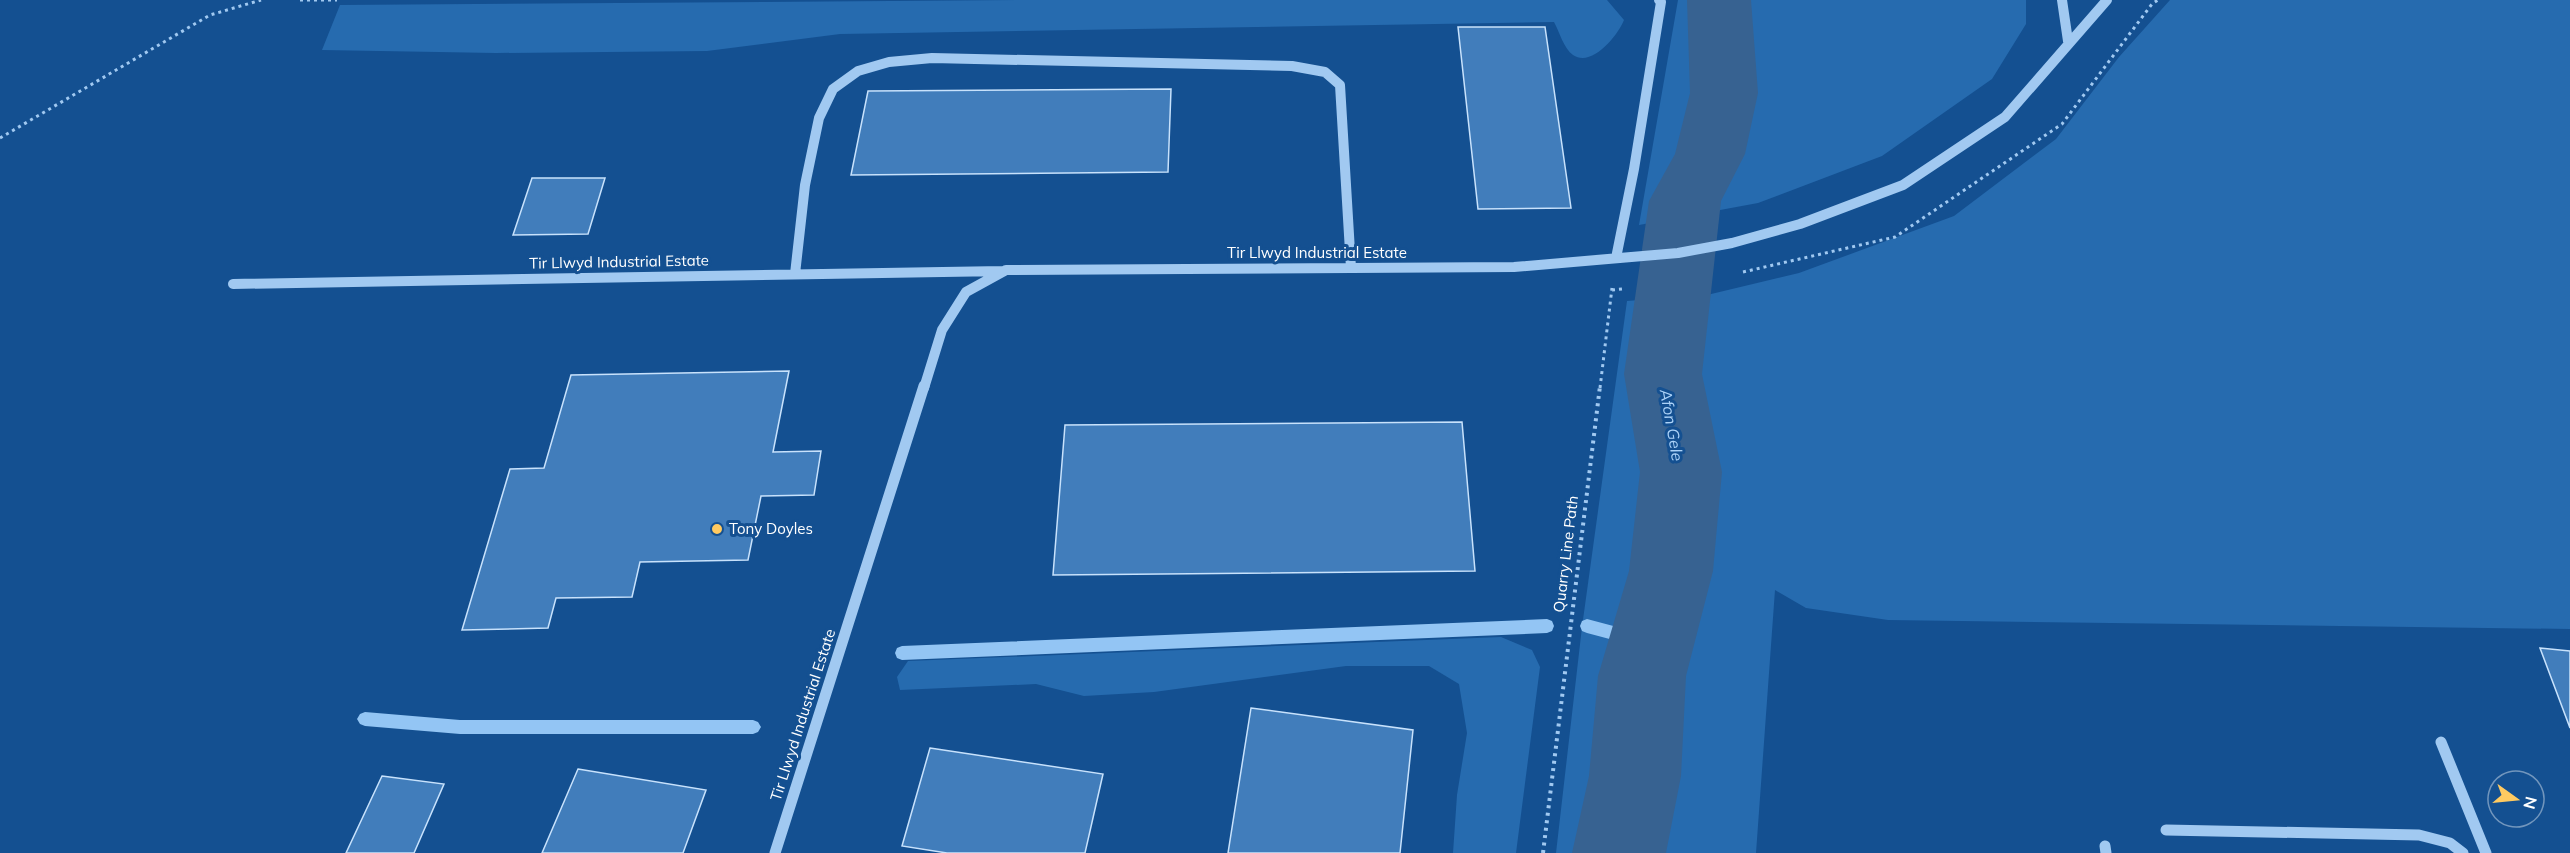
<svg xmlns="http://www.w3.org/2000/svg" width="2570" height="853" font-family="Mulish,sans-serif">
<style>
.green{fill:#266baf}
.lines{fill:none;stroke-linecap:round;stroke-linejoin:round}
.stream{fill:#93c5f4;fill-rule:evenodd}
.river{fill:#376291;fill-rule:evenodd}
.building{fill:#417dbb;stroke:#c8e2fc;stroke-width:1.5}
.path-far1{stroke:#a1c9f1;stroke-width:3;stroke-dasharray:3 4;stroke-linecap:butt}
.path{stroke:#a1c9f1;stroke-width:4;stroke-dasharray:3 4.5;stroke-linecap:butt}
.minor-far1{stroke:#a1c9f1;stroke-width:10}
.minor{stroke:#a1c9f1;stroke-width:11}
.poi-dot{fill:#ffca61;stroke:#145091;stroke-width:2}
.labels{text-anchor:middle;stroke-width:6;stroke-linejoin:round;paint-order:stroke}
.street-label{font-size:15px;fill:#fff;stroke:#145091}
.poi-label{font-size:15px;fill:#fff;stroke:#145091;text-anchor:start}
.water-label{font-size:16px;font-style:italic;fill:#add3f8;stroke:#145091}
</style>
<rect width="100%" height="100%" fill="#145091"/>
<!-- green -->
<path class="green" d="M1026 0H1607L1624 20C1618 35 1592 68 1573 55 1564 49 1559 31 1554 22L840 34 707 51 496 53 322 50 340 5Z
M1678 0H2026V24L1992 79 1882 156 1758 203 1639 225Z
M2170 0H2570V629L1888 620 1806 608 1775 590 1756 853H1556L1582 627 1627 301 1707 295 1799 273 1954 216 2056 139 2119 57Z
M1501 637 1532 650 1540 667 1516 853H1453L1457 795 1467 733 1459 684 1429 666H1346L1154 692 1084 696 1036 684 900 690 897 677 908 661Z"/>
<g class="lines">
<!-- stream -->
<path class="stream" d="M1547 619 1552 621 1554 626 1552 631 1547 633 902 660 897 658 895 653 897 648 902 646Z
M1587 619 1651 636 1656 638 1658 643 1656 648 1651 650 1587 633 1582 631 1580 626 1582 621Z
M365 712 460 720H753L758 722 761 727 758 732 753 734H460L365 726 360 724 357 719 360 714Z"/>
<!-- river -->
<path class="river" d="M1687 0H1751L1758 93 1745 154 1721 201 1702 374 1722 472 1713 571 1686 676 1681 776 1666 853H1572L1589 776 1598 676 1629 571 1640 472 1624 374 1649 201 1675 154 1690 93Z"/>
</g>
<!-- building -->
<path class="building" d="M1458 27H1545L1571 208 1478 209Z
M1171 89 1168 172 851 175 868 91Z
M532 178H605L588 234 513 235Z
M789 371 773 452 821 451 814 495 761 496 748 560 640 562 632 597 556 598 548 628 462 630 510 469 544 468 571 375Z
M1462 422 1475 571 1053 575 1065 425Z
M2540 648 2570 651V728Z
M1251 708 1413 730 1400 853H1228Z
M930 748 1103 774 1085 853H947L902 846Z
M578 769 706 790 683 853H542Z
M382 776 444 784 414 853H346Z"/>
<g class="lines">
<!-- path-far1 -->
<path class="path-far1" d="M300 0H337
M0 138 210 15 261 0
M1743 272 1895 237 2062 124 2152 4 2158 0
M1612 290 1623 289
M1600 388 1612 288"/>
<!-- path -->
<path class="path" d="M1543 853 1600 386"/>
<!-- minor-far1 -->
<path class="minor-far1" d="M2062 0 2068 41
M1616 258 1634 169 1661 2 1659 0
M795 274 805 185 819 118 833 89 858 71 889 62 932 58 1292 66 1325 72 1340 85 1351 268
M233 284 1003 271
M924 388 942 330 966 292 1006 270 1514 267 1678 253 1732 243 1800 224 1903 185 2005 117 2107 0"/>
<!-- minor -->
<path class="minor" d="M2441 742 2486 853
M2166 830 2419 835 2450 843 2463 853
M2105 846 2106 853
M775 853 924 386"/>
</g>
<!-- markers -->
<circle class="poi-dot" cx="717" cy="529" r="6"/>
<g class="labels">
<!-- street labels -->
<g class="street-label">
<text x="1317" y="258">Tir Llwyd Industrial Estate</text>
<text transform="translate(619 262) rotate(-1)" y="5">Tir Llwyd Industrial Estate</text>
<text transform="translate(1566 554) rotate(-83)" y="5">Quarry Line Path</text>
<text transform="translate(803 715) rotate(-72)" y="5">Tir Llwyd Industrial Estate</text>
</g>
<!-- poi labels -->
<g class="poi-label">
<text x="729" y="534">Tony Doyles</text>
</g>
<!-- water labels -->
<g class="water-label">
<text transform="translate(1672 425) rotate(80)" y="6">Afon Gele</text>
</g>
</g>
<!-- north arrow -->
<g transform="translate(2516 799) rotate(105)"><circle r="28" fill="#145091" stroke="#7296bd" stroke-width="1.5"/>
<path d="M0-4.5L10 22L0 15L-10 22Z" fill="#ffca61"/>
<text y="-9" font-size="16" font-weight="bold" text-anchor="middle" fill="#ffffff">N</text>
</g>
</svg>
